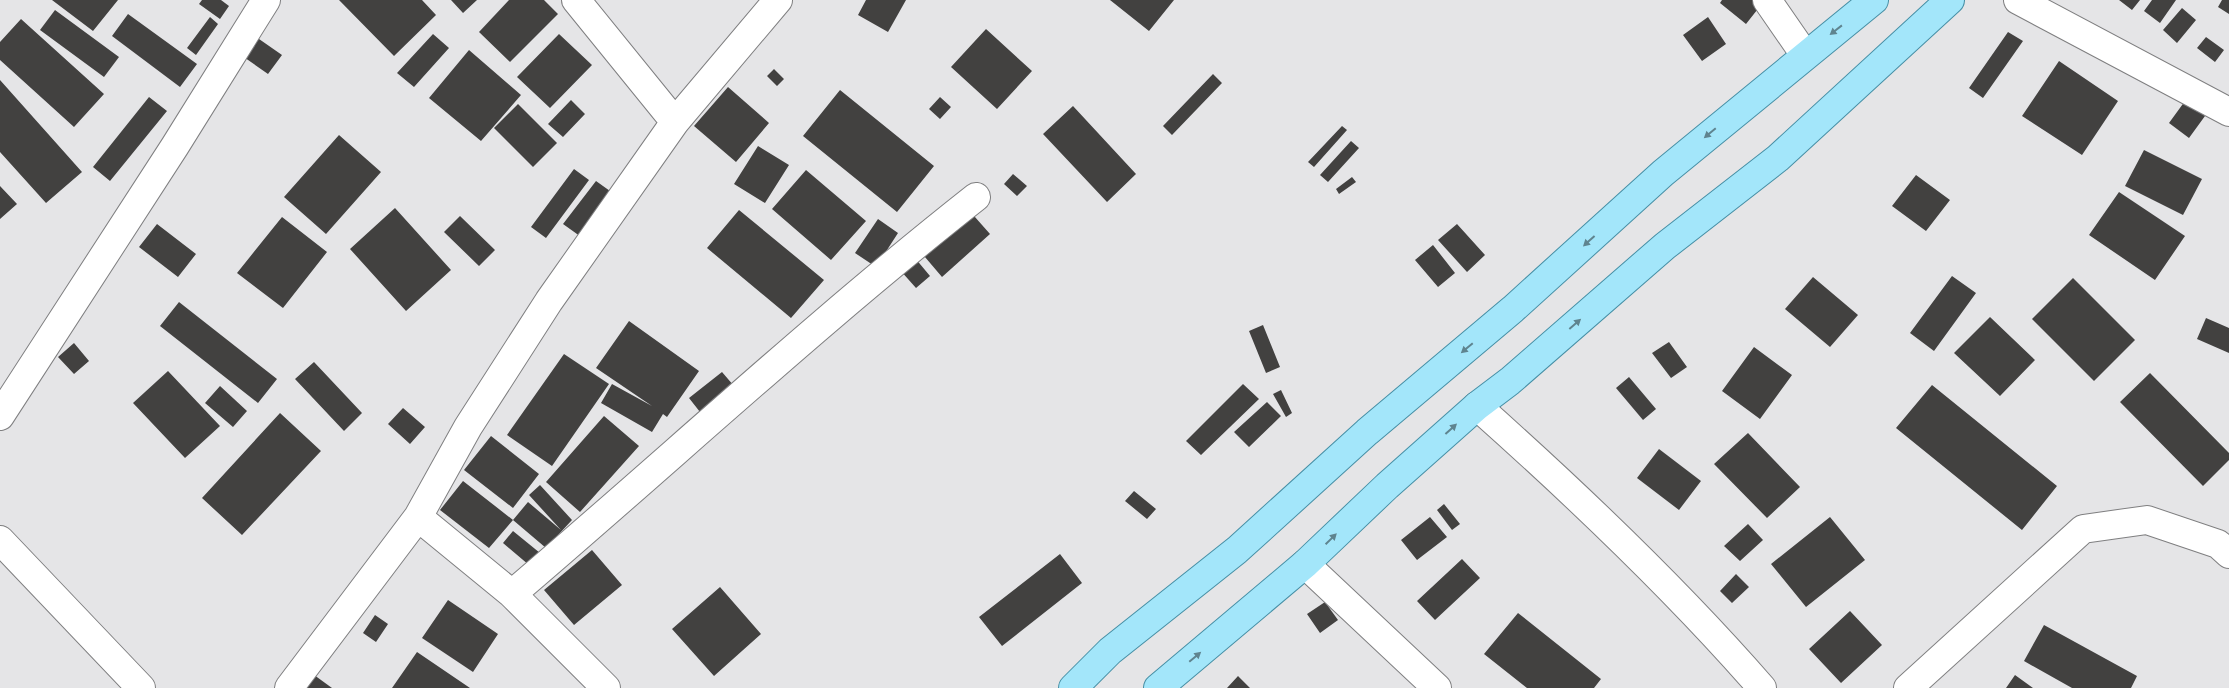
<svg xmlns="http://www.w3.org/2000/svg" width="2229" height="688" font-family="'Exo 2',sans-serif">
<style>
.building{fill:#424140}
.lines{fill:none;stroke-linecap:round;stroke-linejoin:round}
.street-casing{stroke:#7f7f80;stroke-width:30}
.primary-casing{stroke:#468fa5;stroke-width:30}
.street{stroke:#fff;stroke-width:28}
.primary{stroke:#a3e6fa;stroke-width:28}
.oneway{fill:#5f848f}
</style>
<rect width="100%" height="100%" fill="#e5e5e7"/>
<!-- building -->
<path class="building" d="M52 0H118L93 31Z
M202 0H221L229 6 220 19 199 4Z
M339 0H422L436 15 394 56Z
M451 0H477L463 13Z
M509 0H544L558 14 510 62 479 32Z
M866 0H906L888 32 858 15Z
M1110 0H1174L1149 31Z
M1722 0H1756L1761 5 1746 24 1720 3Z
M2119 0H2140L2132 10Z
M2152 0H2176L2160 23 2144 11Z
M2222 0H2229V14L2218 7Z
M2182 8 2196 20 2177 43 2163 30Z
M55 10 119 57 104 77 40 30Z
M128 14 197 64 180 87 112 36Z
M210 17 218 24 196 55 187 48Z
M1708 17 1726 44 1702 61 1683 35Z
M21 19 104 94 74 127 0 60V42Z
M986 29 1032 71 997 109 951 67Z
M2008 32 2023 41 1983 98 1969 88Z
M252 34 282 55 268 74 238 53Z
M433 34 449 48 414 87 397 73Z
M559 34 592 65 550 108 517 77Z
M2206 37 2224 50 2215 62 2197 48Z
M469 50 521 95 481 141 429 98Z
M2059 61 2118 101 2082 155 2022 116Z
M774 69 784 79 777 86 767 76Z
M1213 74 1222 83 1172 135 1163 126Z
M0 80 82 172 46 203 0 152Z
M728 87 769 123 736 162 694 126Z
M840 90 934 166 897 212 803 136Z
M149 97 167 111 110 181 93 167Z
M940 97 951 107 940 119 929 109Z
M571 100 585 114 563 137 548 124Z
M2185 101 2205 116 2189 138 2169 123Z
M518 104 557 143 533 167 494 128Z
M1073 106 1136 174 1107 202 1043 134Z
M1342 126 1347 130 1314 167 1308 162Z
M339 135 381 172 326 234 284 197Z
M1351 141 1359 148 1328 182 1320 175Z
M758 146 789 165 765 203 734 184Z
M2144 150 2202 179 2183 215 2125 186Z
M574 169 589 180 546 238 531 227Z
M806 170 866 221 831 260 772 209Z
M1013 174 1027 186 1017 196 1004 184Z
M1916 175 1950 200 1926 231 1892 206Z
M1352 177 1356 182 1339 194 1336 189Z
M596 181 617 196 584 239 563 224Z
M0 186 17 204 0 219Z
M2119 192 2185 236 2155 280 2089 235Z
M395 208 451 270 406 311 350 249Z
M967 208 990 234 942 277 919 250Z
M739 210 824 280 791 318 707 248Z
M460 216 495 250 479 266 444 232Z
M282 217 327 252 283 308 237 273Z
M878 219 898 233 876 267 855 253Z
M157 224 196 254 178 277 139 247Z
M1457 224 1485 255 1467 272 1438 240Z
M1433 245 1455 273 1438 287 1415 260Z
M915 258 930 276 916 288 900 270Z
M1952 276 1976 293 1934 351 1910 333Z
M1813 277 1858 315 1830 347 1785 309Z
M2073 278 2135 340 2094 381 2032 319Z
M179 302 277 379 258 403 160 326Z
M1990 317 2035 360 2000 396 1954 353Z
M2206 318 2229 328V353L2197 339Z
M629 321 699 371 667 417 663 414 652 432 601 403 612 384 652 406 596 368Z
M1263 325 1280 367 1266 373 1249 331Z
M1669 342 1687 367 1671 378 1652 353Z
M74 343 89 361 74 374 58 357Z
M1754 347 1792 375 1760 419 1722 391Z
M564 354 609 384 552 466 507 435Z
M314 362 362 413 344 431 295 379Z
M168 371 220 426 185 458 133 403Z
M722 372 734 386 700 412 689 398Z
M2150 373 2229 453V460L2203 486 2120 402Z
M1629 377 1656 409 1643 420 1616 388Z
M1243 384 1259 399 1201 455 1186 441Z
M1932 385 2057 486 2022 530 1896 428Z
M220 386 247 411 233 427 205 403Z
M1281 390 1292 413 1286 417 1273 394Z
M1267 402 1281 416 1249 447 1234 432Z
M403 408 425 427 410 444 388 424Z
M280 413 321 451 242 535 202 498Z
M604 416 639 446 580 512 546 482Z
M1748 433 1800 487 1767 518 1714 464Z
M491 436 539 474 513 508 464 470Z
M1659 449 1701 481 1679 510 1637 478Z
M463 481 513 520 528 502 561 530 529 495 540 485 572 520 546 548 513 520 489 548 440 510Z
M1134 491 1156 509 1147 519 1125 501Z
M1444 504 1460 524 1452 530 1437 510Z
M1430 517 1447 537 1417 560 1401 540Z
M1830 517 1865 560 1806 607 1771 564Z
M1748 524 1763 540 1740 561 1724 546Z
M513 531 540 553 529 565 503 543Z
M592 550 622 585 574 625 544 590Z
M1060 554 1082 583 1002 646 979 617Z
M1462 559 1480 578 1435 620 1417 601Z
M1736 574 1749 587 1732 603 1720 591Z
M720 587 761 634 714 676 672 629Z
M448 600 498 634 473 672 422 638Z
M1325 602 1338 620 1320 633 1307 614Z
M1850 611 1882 645 1841 683 1809 649Z
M1518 613 1601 679 1594 688H1527L1484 654Z
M375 615 388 624 376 642 363 633Z
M2044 625 2137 676 2131 688H2072L2024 661Z
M417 652 470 688H392Z
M310 672 332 688H298Z
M2015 675 2033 688H2006Z
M1238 676 1250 688H1227Z"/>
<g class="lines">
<!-- street casing -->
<g class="street-casing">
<path id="street" d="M576 0 675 122
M1767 0 1805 55
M2018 0 2229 112
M1477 406C1577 495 1674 587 1762 688
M0 416 175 146 266 0
M418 517 512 594 606 688
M0 540 141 688
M1305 564 1437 688
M512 594C667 462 816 323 976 197
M289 688 418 517 468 427 549 301 675 122 778 0
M1908 688 2083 529 2147 520 2218 544 2229 554"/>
</g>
<!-- primary casing -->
<g class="primary-casing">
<path id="primary" d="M1073 688 1110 651 1237 550 1367 432 1513 309 1663 173 1874 0
M1158 688 1305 564 1387 486 1477 406 1510 381 1665 246 1778 158 1950 0"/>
</g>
<!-- street -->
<use href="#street" class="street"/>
<!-- primary -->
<use href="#primary" class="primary"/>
</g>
<!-- one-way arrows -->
<defs><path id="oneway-solid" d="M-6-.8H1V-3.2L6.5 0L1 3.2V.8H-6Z" transform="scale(1.25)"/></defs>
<g class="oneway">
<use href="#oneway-solid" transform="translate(1836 30) rotate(142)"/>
<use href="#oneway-solid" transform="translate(1710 133) rotate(140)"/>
<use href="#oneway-solid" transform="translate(1589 241) rotate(138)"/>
<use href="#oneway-solid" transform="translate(1575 324) rotate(-41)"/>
<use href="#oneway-solid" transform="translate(1467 348) rotate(140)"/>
<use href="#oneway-solid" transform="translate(1451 429) rotate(-42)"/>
<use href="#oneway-solid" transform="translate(1331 539) rotate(-44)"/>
<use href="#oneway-solid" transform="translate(1195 657) rotate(-40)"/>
</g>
</svg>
